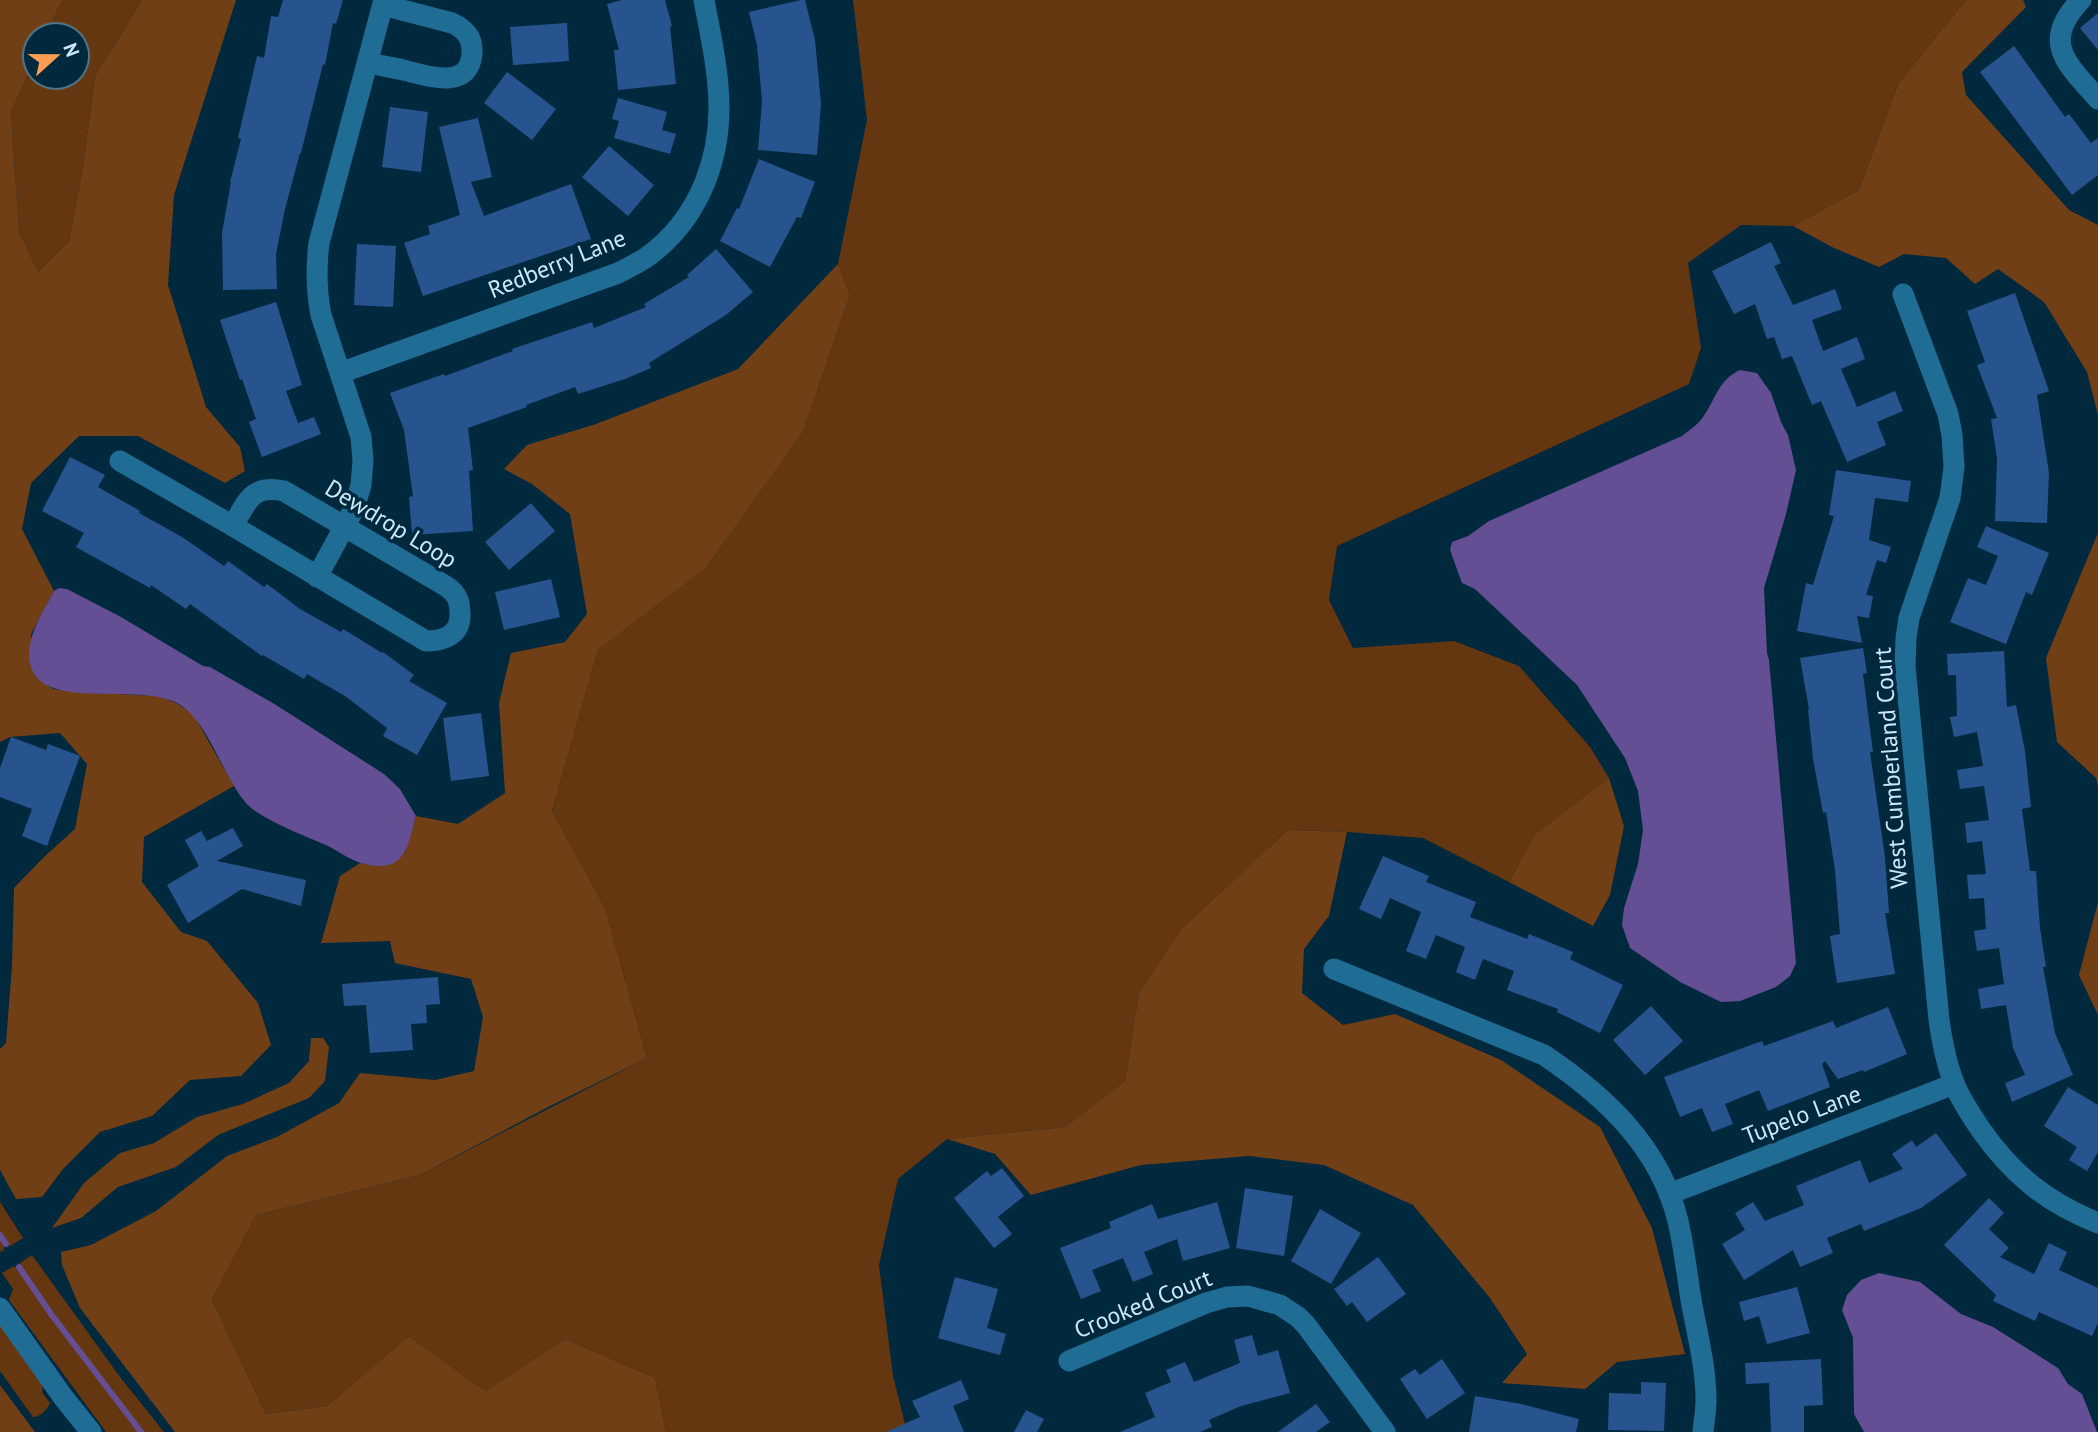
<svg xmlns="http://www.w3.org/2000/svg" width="2098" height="1432" font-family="'PT Sans',sans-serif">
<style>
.green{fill:#653710}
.forest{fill:#713f16}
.water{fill:#644f94}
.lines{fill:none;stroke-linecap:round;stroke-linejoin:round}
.stream{stroke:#644f94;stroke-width:6}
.building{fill:#27548f}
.minor{stroke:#1f6c95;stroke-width:21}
.tertiary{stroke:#1f6c95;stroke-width:21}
.labels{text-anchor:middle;stroke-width:7;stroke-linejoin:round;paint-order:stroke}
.street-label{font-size:24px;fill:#cce8fa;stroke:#00293e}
</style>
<rect width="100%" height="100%" fill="#00293e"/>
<!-- green -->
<path class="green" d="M62 0H142L95 76 83 166 69 241 38 272 19 231 11 112 35 59V77H77V35H46Z
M853 0H1966L1898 84 1859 190 1793 226 1741 225 1688 263 1701 348 1689 384 1337 546 1329 600 1353 648 1454 641 1519 666 1590 747 1609 778 1535 834 1509 882 1423 838 1347 832 1288 830 1180 930 1139 993 1125 1081 1065 1127 947 1139 898 1179 879 1265 893 1376 907 1432H666L655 1378 565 1339 485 1391 409 1336 327 1406 266 1414 212 1300 256 1215 420 1175 647 1058 605 908 552 811 598 650 706 568 803 432 850 295 838 264 867 120Z
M0 1202 23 1238 10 1246 7 1243 4 1245V1250L0 1252Z
M32 1255 120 1377 164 1432H106L9 1300 13 1289 2 1273 14 1266 16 1268 21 1265 20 1263Z
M0 1325 43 1386 42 1392 50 1403C47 1410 40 1417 33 1417L0 1371Z"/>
<!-- forest -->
<path class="forest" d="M0 0H62L46 35H35V59L11 112 19 231 38 272 69 241 83 166 95 76 142 0H236L174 195 168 285 206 407 240 447 245 471 225 483 138 436H79L31 483 22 529 54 591 31 634 36 677 53 689 74 692 159 696 176 703 193 714 234 786 144 837 142 882 181 932 207 941 258 1003 271 1045 241 1076 190 1080 152 1116 100 1132 63 1169 42 1197 16 1199 0 1170V1049L6 1043 12 966 14 888 44 857 75 829 87 764 60 733 10 737 0 742Z
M1966 0H2023L2026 7 1962 72 1966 95 2069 210 2098 225V415L2087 372 2044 302 1998 269 1975 284 1946 258 1904 254 1879 267 1834 248 1793 226 1859 190 1898 84Z
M838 264 850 295 803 432 706 568 598 650 552 811 605 908 647 1058 548 1107 420 1175 256 1215 212 1300 266 1414 327 1406 409 1336 485 1391 565 1339 655 1378 666 1432H175L80 1308 62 1265 61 1252 91 1245 156 1211 227 1156 277 1137 339 1103 360 1073 435 1080 474 1071 483 1017 471 979 395 963 390 941 321 943 340 876 360 863 377 866 405 852 416 816 458 824 505 793 499 703 511 653 565 642 587 614 570 514 532 484 504 469 527 445 596 424 738 369Z
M2098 533V787L2096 778 2057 742 2046 658Z
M1609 778 1624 826 1610 895 1593 926 1509 882 1535 834Z
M1288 830 1347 832 1329 916 1304 949 1302 993 1343 1025 1395 1014 1501 1060 1600 1127 1652 1228 1685 1354 1617 1362 1585 1389 1502 1383 1527 1354 1490 1298 1413 1205 1324 1165 1249 1156 1141 1165 1031 1195 995 1154 947 1139 1065 1127 1125 1081 1139 993 1180 930Z
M2098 902V1015L2079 975Z
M311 1038H323L329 1047 325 1081 309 1098 218 1135 176 1167 118 1187 81 1218 52 1228 84 1183 120 1153 154 1143 197 1117 243 1104 289 1083 309 1061Z
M0 1385 35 1432H0Z"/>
<!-- water -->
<path class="water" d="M1740 370 1757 373 1771 393 1781 422 1788 435 1796 470 1786 514 1764 588 1767 653 1769 660 1796 963 1790 976 1776 987 1740 1001 1721 1002 1680 982 1630 948 1622 925 1624 908 1638 864 1643 830 1638 791 1625 758 1577 685 1475 589 1462 583 1450 550 1452 542 1468 536 1489 521 1682 436C1689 430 1698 425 1703 417 1716 399 1718 380 1740 370Z
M59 588 67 589 121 617 203 666 210 667 276 705 384 774 400 789 416 816C411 831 410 853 394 863 385 868 368 866 358 862 348 858 339 852 330 847 308 837 261 820 246 803 222 775 208 720 177 703 141 684 56 707 35 675 18 649 42 614 54 591Z
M1879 1273 1920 1282 1961 1314 1993 1327 2058 1368 2068 1384 2082 1394 2097 1432H1864L1854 1414 1853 1338 1842 1310 1847 1295 1861 1280Z"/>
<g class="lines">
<!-- stream -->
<path class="stream" d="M0 1235 6 1244
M19 1267 51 1314 141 1432"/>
</g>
<!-- building -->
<path class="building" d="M283 0H343L336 24 333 23 325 65 323 64 301 153H300L285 209 276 254 277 289 223 290 222 233 231 182H230L241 139 238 138 257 56 264 58 271 16 278 17Z
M622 0H665L672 26 670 27 676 84 618 90 614 50H619L607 4Z
M801 0H805L815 40 821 104 817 155 758 150 762 101 757 45 749 12Z
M2098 13V50L2080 28Z
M567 23 569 61 513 65 510 27Z
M2014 46 2065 117 2069 114 2091 143 2098 138V175L2072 195 1980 72Z
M507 72 556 109 532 140 484 103Z
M618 98 667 112 662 130 676 134 670 154 614 138 619 121 612 119Z
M390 107 428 112 421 172 382 167Z
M478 118 492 177 471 182 484 216 571 184 591 239 423 296 404 243 430 234 428 226 460 215 439 127Z
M609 146 654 185 628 216 582 177Z
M759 159 815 182 801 218 797 217 770 267 720 241 737 208 739 209Z
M1771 242 1781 263 1774 266 1793 305 1835 289 1842 309 1812 320 1823 351 1857 337 1865 359 1841 369 1857 407 1895 391 1903 411 1877 422 1886 445 1847 462 1821 401 1812 405 1792 356 1782 359 1774 337 1767 339 1755 304 1734 314 1712 271Z
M357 244 396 246 393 307 354 305Z
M716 249 753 292 726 315 649 363 651 368 625 379 578 394 575 387 526 405 527 407 468 428 473 470 469 471 473 531 412 535 409 497 413 496 404 430 390 393 444 374 445 376 513 351 512 349 592 322 594 328 646 307 644 304 689 277 687 275Z
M2015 293 2049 391 2037 395 2049 473 2047 523 1995 521 1997 458 1991 419 1997 418 1977 365 1985 362 1967 311Z
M276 302 302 385 286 391 298 423 314 417 321 434 262 457 249 422 256 419 242 379 240 380 220 320Z
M70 457 105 475 98 487 140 511 139 513 182 537 224 566 228 561 264 587 267 584 300 609 341 632 343 629 382 653 383 652 414 675 409 681 447 703 417 755 383 736 387 728 345 696 307 674 304 679 263 655 262 656 190 604 186 609 151 585 150 588 76 547 84 533 42 511Z
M1836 470 1911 481 1908 502 1875 498 1869 540 1891 547 1886 563 1877 560 1866 595 1873 596 1869 618 1857 616 1862 643 1797 631 1806 583 1813 585 1834 516 1829 515Z
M531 503 555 531 509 570 485 542Z
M1986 526 2049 553 2032 595 2026 592 2006 644 1950 622 1968 578 1986 585 1998 556 1977 547Z
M551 579 560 617 504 630 495 592Z
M1863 648 1867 673 1863 674 1873 752H1870L1885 857 1889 913H1885L1895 974 1837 983 1830 936 1840 934 1835 870 1826 812 1823 813 1813 759 1808 709H1809L1800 658Z
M2004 651 2007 707 2016 705 2025 751 2031 807 2022 809 2030 871H2036L2040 928 2046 967H2043L2055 1033 2073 1075 2012 1102 2005 1083 2025 1075 2013 1048 2006 1005 1981 1009 1978 989 2004 984 1999 948 1977 951 1974 931 1986 929 1984 898 1969 899 1967 875 1986 874 1982 841 1967 843 1965 823 1989 820 1984 786 1960 789 1957 770 1983 766 1977 732 1954 737 1950 717 1957 716 1956 675H1948L1947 654Z
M481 713 489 776 451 781 443 718Z
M11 737 46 750 48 744 80 756 47 846 22 836 32 809 0 797V768Z
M233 828 243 846 217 861 306 880 301 906 242 889 188 923 167 885 199 866 185 840 201 831 207 841Z
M1383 856 1429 876 1426 882 1476 902 1470 917 1527 939 1529 934 1573 952 1570 959 1623 985 1600 1033 1557 1012 1558 1009 1507 990 1514 971 1483 959 1475 980 1456 972 1465 947 1436 935 1426 959 1406 951 1421 912 1390 898 1381 919 1359 909Z
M438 977 440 1004 426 1005 427 1023 411 1024 413 1050 370 1053 366 1005 344 1006 342 984Z
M1651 1006 1683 1041 1645 1075 1613 1040Z
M1888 1007 1907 1054 1864 1072 1863 1070 1838 1079 1825 1061 1822 1064 1830 1087 1768 1111 1759 1090 1725 1104 1733 1124 1712 1132 1702 1108 1680 1117 1664 1077 1762 1041 1764 1046 1833 1021 1836 1028Z
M2068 1087 2098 1105V1152L2087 1171 2069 1160 2077 1147 2044 1126Z
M1936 1133 1967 1175 1921 1208 1864 1231 1861 1224 1827 1238 1833 1253 1800 1267 1793 1250 1744 1280 1722 1244 1745 1230 1735 1213 1753 1202 1765 1221 1804 1205 1796 1186 1860 1160 1869 1183 1903 1169 1892 1154 1912 1140 1916 1147Z
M1002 1168 1024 1196 998 1217 1012 1234 994 1248 954 1198 987 1171 991 1176Z
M1245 1188 1293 1196 1284 1256 1236 1248Z
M1989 1198 2004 1213 1989 1229 2009 1248 2000 1257 2034 1274 2049 1243 2067 1252 2059 1270 2098 1288V1323L2092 1336 2039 1312 2035 1321 1993 1301 1996 1295 1944 1245Z
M1217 1202 1230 1248 1183 1261 1177 1239 1144 1252 1153 1274 1133 1282 1123 1258 1092 1270 1101 1291 1081 1299 1060 1248 1111 1228 1109 1222 1152 1204 1158 1219Z
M1320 1209 1361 1233 1331 1284 1291 1261Z
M1378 1257 1406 1294 1367 1322 1352 1302 1347 1306 1334 1289Z
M955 1277 998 1289 987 1328 1006 1334 1000 1355 938 1338Z
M1797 1287 1810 1333 1767 1344 1759 1316 1744 1321 1739 1302Z
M1252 1335 1258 1356 1278 1350 1290 1393 1241 1406 1209 1420 1212 1427 1200 1432H1120L1155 1417 1145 1393 1171 1382 1166 1370 1185 1362 1194 1382 1240 1363 1234 1340Z
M1442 1359 1465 1393 1427 1419 1400 1379 1415 1369 1420 1375Z
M1821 1359 1823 1405 1804 1406V1432H1771L1769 1383 1746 1384 1745 1363Z
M961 1380 969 1399 953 1406 964 1432H886L920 1417 912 1401Z
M1641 1382 1666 1383 1664 1431 1608 1430 1609 1393 1641 1394Z
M1475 1396 1521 1404 1579 1419 1576 1432H1469Z
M1316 1404 1330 1422 1316 1432H1278Z
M1026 1410 1044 1419 1037 1432H1014Z"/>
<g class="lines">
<!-- minor -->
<path class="minor" d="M2081 0C2040 42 2067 64 2098 99
M368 63C382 66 397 68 411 72 433 78 470 88 472 53 473 38 465 29 452 23L383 5
M1903 294 1948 414 1952 435 1954 467 1950 498 1909 618 1906 638 1905 666 1939 1020C1942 1041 1946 1063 1954 1083 1960 1099 1971 1115 1981 1130 2012 1174 2047 1203 2098 1223
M340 373 618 273C628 268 638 263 647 257 702 217 724 152 718 86 716 57 709 28 704 0
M120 461 233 526 426 641C444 641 461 635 460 613 460 606 458 597 453 592 450 588 444 585 439 582L284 491C252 484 247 501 233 526
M317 577 354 509 361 485 363 461 361 437 321 315C316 290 316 268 319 243L384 0
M1334 969 1544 1055C1605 1096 1660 1147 1678 1221 1684 1247 1687 1274 1691 1300 1697 1333 1706 1367 1706 1400 1706 1411 1704 1421 1703 1432
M1669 1194 1954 1084
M1069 1361 1206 1303 1227 1297 1248 1296 1280 1305 1298 1317 1306 1325 1385 1432"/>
<!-- tertiary -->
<path class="tertiary" d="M0 1308 63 1397 91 1432"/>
</g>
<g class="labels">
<!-- street labels -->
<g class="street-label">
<text transform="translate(557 264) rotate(-22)" y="8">Redberry Lane</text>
<text transform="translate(391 524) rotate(31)" y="8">Dewdrop Loop</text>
<text transform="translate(1891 768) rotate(-94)" y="8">West Cumberland Court</text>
<text transform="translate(1802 1115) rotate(-21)" y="8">Tupelo Lane</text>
<text transform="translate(1143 1304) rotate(-22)" y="8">Crooked Court</text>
</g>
</g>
<!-- north arrow -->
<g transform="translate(56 56) rotate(69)"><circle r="33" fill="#00293e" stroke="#527589" stroke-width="2"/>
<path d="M0-5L12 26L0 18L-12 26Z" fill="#fc9d53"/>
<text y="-10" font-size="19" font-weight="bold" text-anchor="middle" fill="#cce8fa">N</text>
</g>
</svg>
